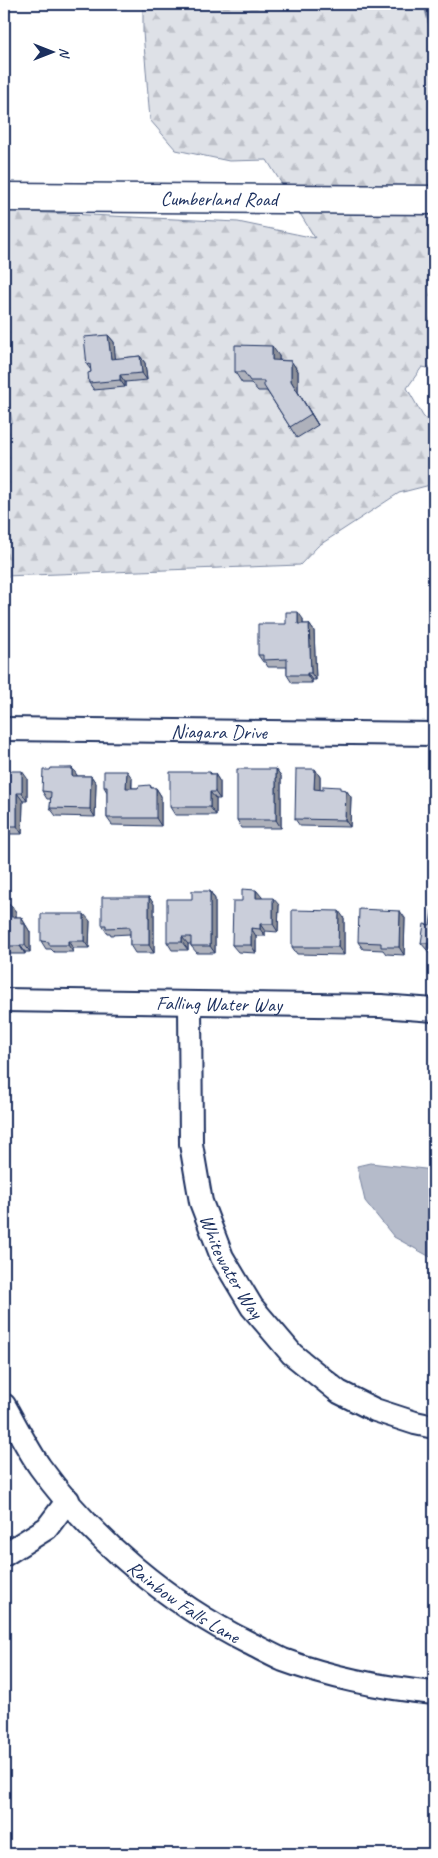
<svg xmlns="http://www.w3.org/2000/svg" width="438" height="1858" font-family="Caveat,sans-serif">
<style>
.forest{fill:url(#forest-firs);stroke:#7c88a2}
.water{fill:#b5bbca;stroke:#77839f}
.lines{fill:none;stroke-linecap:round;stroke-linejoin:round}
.stream{stroke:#77839f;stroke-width:5.5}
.minor-casing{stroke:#1b2f5e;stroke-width:26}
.major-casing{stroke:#1b2f5e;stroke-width:31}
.minor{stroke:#fff;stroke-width:22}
.major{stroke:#fff;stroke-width:28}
.wall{fill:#aeb1bb;stroke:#1b2f5e}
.shaded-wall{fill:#8d9099;stroke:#1b2f5e}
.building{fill:#caceda;stroke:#1b2f5e}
.labels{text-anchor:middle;stroke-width:5;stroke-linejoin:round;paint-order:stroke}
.street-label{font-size:20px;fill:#1b2f5e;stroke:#fff}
</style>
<defs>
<pattern id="forest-firs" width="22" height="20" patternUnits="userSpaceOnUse" patternTransform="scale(1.25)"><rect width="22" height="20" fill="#dee1e7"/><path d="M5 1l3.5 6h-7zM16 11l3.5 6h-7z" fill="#bec1c9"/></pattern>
</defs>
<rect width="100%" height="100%" fill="#fff"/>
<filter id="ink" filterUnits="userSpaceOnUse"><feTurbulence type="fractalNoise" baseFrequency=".02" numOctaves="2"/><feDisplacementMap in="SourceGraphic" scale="10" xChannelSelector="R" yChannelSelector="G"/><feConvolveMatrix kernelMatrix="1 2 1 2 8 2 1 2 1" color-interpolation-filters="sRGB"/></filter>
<g filter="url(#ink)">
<!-- forest -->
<path class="forest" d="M143 4H434V369L422 367 407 388 423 416 434 428V484L399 493 318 546 300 565 4 576V430L12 422 6 387 10 357 4 291V211L238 222 315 238 267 160 229 161 176 150 150 120 143 32Z"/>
<!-- water -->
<path class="water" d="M370 1163 434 1170V1259L394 1237 365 1201 357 1166Z"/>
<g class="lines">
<!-- stream -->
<path class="stream" d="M426 4 434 37"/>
<!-- minor casing -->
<g class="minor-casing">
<g id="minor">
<path id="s1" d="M4 729 434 734"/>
<path id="s2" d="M4 1000 381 1006 434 1010"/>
<path id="s3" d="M190 1004 191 1144 201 1202 222 1257 252 1307 292 1354 339 1392 375 1410 415 1423 434 1427"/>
<path id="s4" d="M4 1405C16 1426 27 1448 40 1467 92 1539 170 1604 249 1643 261 1649 272 1655 283 1660 332 1678 383 1688 434 1693"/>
<path d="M4 1555 47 1528 68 1500"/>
</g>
</g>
<!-- major casing -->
<g class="major-casing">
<g id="major">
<path id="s5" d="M4 197 434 200"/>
</g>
</g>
<!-- minor -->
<use href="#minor" class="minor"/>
<!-- major -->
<use href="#major" class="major"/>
</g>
<!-- wall -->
<path class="wall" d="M108 335 114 342 115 359 140 356 145 363 147 380 125 382V387L94 390 89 383 91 370 87 365Z
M279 356V360L291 361 298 371V392L318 425 297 438 267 391H258L251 383H242L235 372Z
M303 619V624H309L314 631 316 680H312V683H292L287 675V667H268L265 662H263L258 655 286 624Z
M72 768 77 776H91L96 783 95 817 56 816 50 808 51 799H47L42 791 50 770Z
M276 769 281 776V828H242L237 820Z
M315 769 320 777V790H346L351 797 350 827 300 826 295 819Z
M4 771 27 778V801H23L22 834H9L4 826Z
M210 772 212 774H215L220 782V799H216V815H175L170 807Z
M132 778V788H156L161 796V826L112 825 107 818V792L104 787Z
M256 890 262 898 279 905 278 932 265 931V936H256V953L238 952 232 945 242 901Z
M210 891 215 899V953H197L191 946V944H188V950H172L167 942 192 899Z
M149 897 154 904V953H135L130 945V934L111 935 110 933H107L102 925Z
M8 901V905H11L16 912V917H21L30 932V952H25V954H9L4 946Z
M434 911V957L432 956 421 943 430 925Z
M344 918V955L297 954 292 947Z
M405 918 404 955 386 954 383 950 363 949 358 942Z
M90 921 89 948H73V952H54L51 949H46L41 941Z"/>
<!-- shaded-wall -->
<path class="shaded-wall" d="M108 335 114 342 116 366 111 359Z
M272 346 279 356V371L272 360Z
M140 356 145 363 147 380 142 373Z
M291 361 298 371V392L318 425 291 381Z
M120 375 125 382V387L120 380Z
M298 612 303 619V631L298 624Z
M309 624 314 631 316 680 311 673Z
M307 673 312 680V683L307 675Z
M72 768 77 775V783L72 776Z
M276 769 281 776V828L276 820Z
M315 769 320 777V797L314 789Z
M22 771 27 778V801L22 793Z
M127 771 132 778 131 795 126 788Z
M210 772 215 778V774L220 782V799L215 792Z
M91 776 96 783 95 817 90 809Z
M150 785 156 795V788L161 796V826L156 818Z
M346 790 351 797 350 827 345 820Z
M210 792 216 799V815L210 807Z
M17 793 23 801 22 834 17 826Z
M256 890 262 897 261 905 256 898Z
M210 891 215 899V953L210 946Z
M4 894 8 901V912L4 906Z
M149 897 154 904V953L149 945Z
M273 898 279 905 278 932 273 924Z
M11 905 16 912V924L11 917Z
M339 911 344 918V955L338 947Z
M400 911 405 918 404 955 399 947Z
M84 914 90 921 89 948 84 941Z
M21 917 30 932V952L25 945 21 924Z
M260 924 265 931V936L260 929Z
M251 928 256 936V953L251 945Z
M182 937 188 944V950L182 942Z
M68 941 73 948V952L68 945Z
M20 945 25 952V954L20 946Z"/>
<!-- building -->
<path class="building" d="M108 335 111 359 140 356 142 373 120 375V380L89 383 88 373 91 372 90 364 87 365 84 337Z
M235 345 272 346V360L291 361V381L311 414 290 427 264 386V381H250L244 372H235Z
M286 612H298V624H309L311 673H307V675H287V659L263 660V655H258V624H286Z
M51 768H72V776H91L90 809 50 808 51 792 42 791 43 770H50Z
M237 769H276V820H237Z
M296 769H315L314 789 323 790V786L340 787V789L346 790 345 820 295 819Z
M4 771H22V793H17V826H4Z
M104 771H127L126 788H138L139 786 150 785 151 788H156V818H107V787H104Z
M170 772H210V774H215V792H210V807H170Z
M242 889 256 890V898H273V924H260V929L251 928V945H232L233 901H242Z
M192 891H210V946H191V937H182V942H167V899H192Z
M102 897H149V945H130V927L106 928V925H102Z
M4 905H11V917H21V924H25V945H20V946H4Z
M359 909 400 911 399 947H381V943L358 942Z
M292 910 339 911 338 947H292Z
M432 910 434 911V950L427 949 428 943H421L424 924 430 925Z
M41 914H84V941H68V945H49V942L41 941Z"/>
</g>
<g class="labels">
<!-- street labels -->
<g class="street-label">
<text dy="7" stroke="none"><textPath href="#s5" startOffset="215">Cumberland Road</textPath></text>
<text dy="7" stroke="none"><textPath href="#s1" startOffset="215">Niagara Drive</textPath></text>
<text dy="7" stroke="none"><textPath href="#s2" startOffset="215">Falling Water Way</textPath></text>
<text dy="7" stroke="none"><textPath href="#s3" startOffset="270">Whitewater Way</textPath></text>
<text dy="7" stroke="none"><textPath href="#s4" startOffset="270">Rainbow Falls Lane</textPath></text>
</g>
</g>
<!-- margin -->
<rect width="438" height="1858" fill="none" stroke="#fff" stroke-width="20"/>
<rect x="10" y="10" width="418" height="1838" fill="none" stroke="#1b2f5e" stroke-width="2" filter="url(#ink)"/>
<!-- north arrow -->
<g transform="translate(52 52) rotate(90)" stroke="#ffffff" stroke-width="4" paint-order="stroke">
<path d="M0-4L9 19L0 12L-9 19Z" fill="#1b2f5e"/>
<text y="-8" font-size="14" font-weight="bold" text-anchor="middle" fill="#1b2f5e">N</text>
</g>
</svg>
